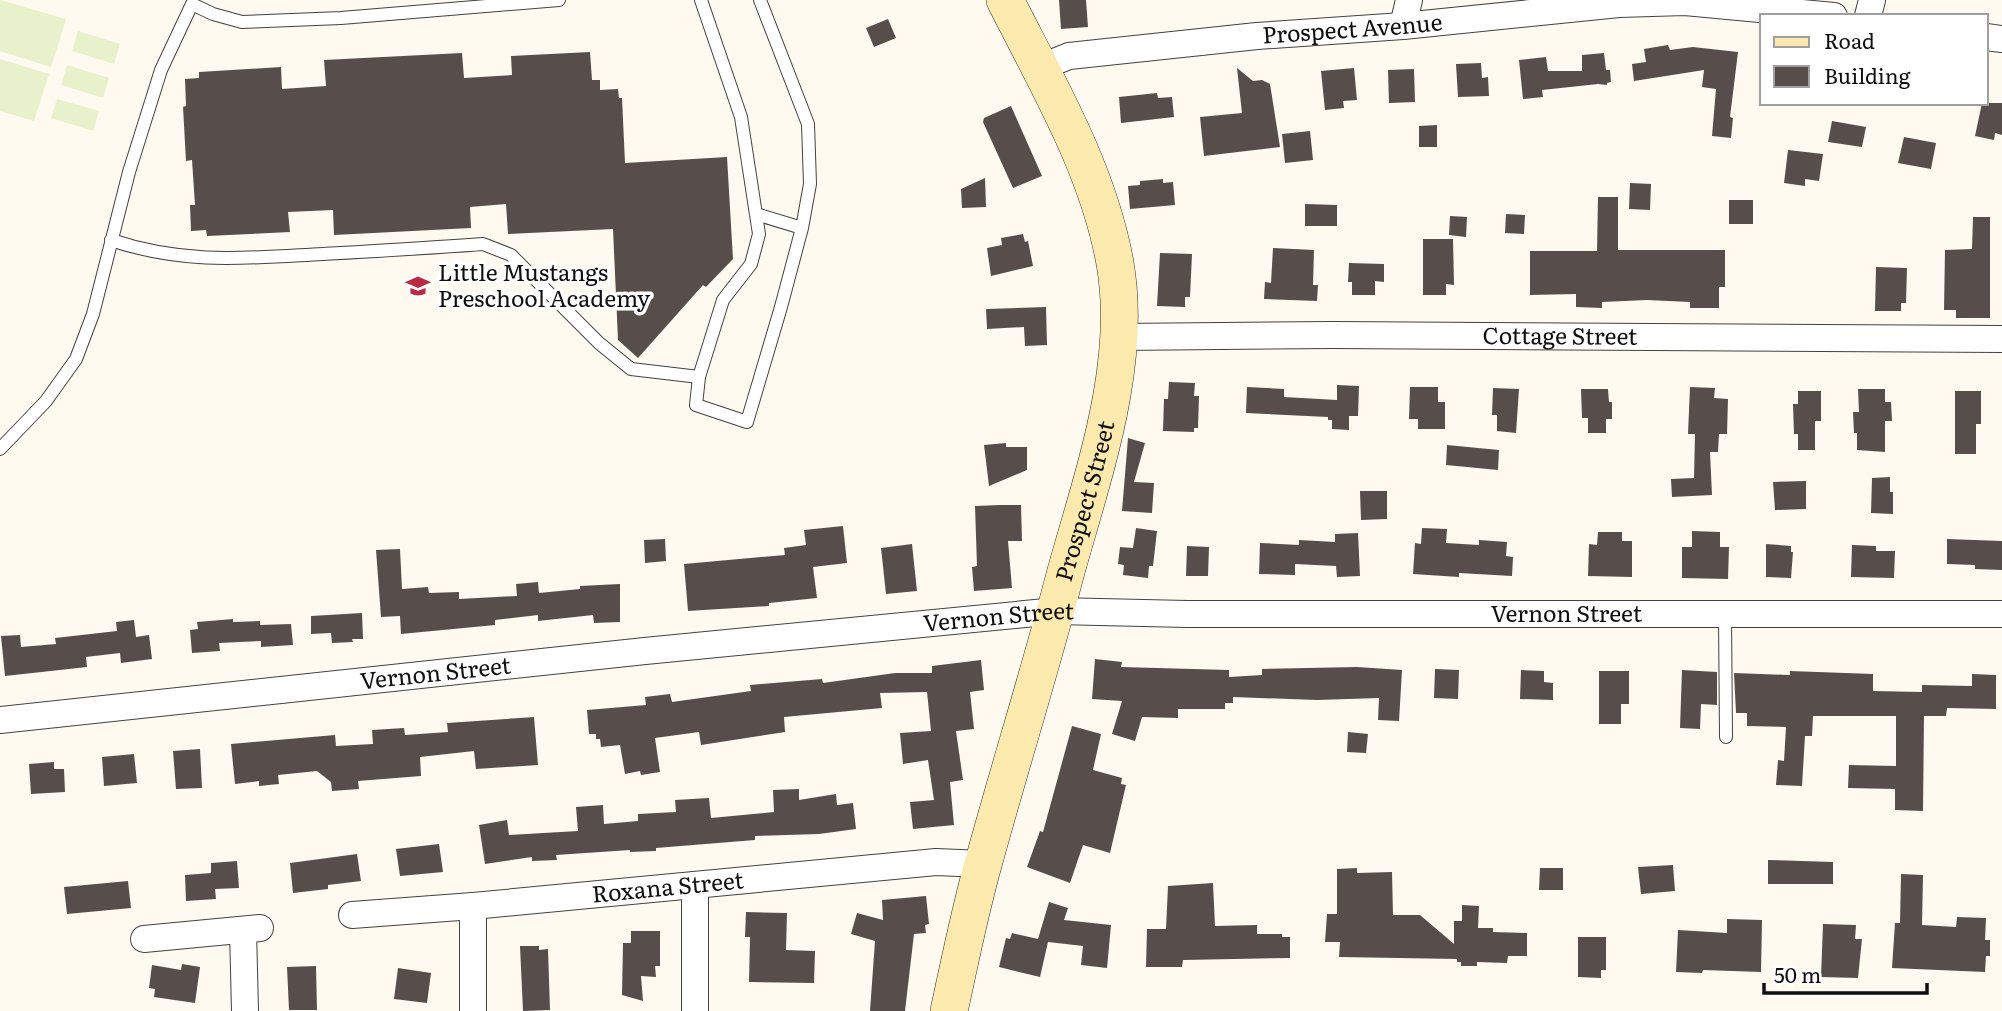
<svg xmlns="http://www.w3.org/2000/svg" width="2002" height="1011" font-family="Literata,serif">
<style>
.pitch{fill:#e8f0cc}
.building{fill:#574e4b}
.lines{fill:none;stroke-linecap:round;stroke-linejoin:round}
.lane-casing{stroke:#424242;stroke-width:14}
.street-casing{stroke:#424242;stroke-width:28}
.secondary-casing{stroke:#313131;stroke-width:38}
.lane{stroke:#fff;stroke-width:12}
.street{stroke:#fff;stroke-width:26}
.secondary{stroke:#fce9ae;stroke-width:37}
.labels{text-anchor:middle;stroke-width:7;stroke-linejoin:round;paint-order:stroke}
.street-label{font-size:23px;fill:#0f0f0f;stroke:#fff}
.poi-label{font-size:23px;fill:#0f0f0f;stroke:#fff;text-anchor:start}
</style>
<rect width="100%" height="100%" fill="#fffaf0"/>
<!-- pitch -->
<path class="pitch" d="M0 0 66 19 51 67 0 51Z
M78 31 120 44 114 64 72 51Z
M0 59 49 74 34 121 0 111Z
M67 65 109 78 103 98 61 85Z
M57 99 99 111 93 131 51 118Z"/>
<!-- building -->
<path class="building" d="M1059 0H1086L1088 27 1061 29Z
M888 19 896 38 874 47 866 28Z
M1668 45 1670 50 1693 47 1738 52 1730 117 1733 118 1731 138 1712 136 1716 89 1702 87 1704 70 1634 81 1632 64 1646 62 1644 49Z
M590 52 592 80H600V90L618 89 619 98H622L625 163 727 157 733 259 706 287 703 285 638 358 618 340 613 229 508 234 506 204 470 207 471 228 334 235 333 210 288 212 290 232 207 236 206 230 191 231 190 205H195L192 160 186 161 183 107 186 106 185 79 199 78V72L281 67 282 89 326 86 324 60 462 53 464 78 512 75 511 56Z
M1604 53 1606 70H1610L1611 82 1607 83V85L1598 84 1542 90 1543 97 1523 99 1519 60 1546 57 1548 71H1582V55Z
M1481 63 1482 78 1488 77 1489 96 1458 97 1456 64Z
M1237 68 1253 81 1262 80 1270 84 1280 147 1204 156 1200 117 1242 113Z
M1354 68 1357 100 1343 101 1344 108 1325 110 1321 71Z
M1414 69 1415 102 1389 103 1388 70Z
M1157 93 1158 98 1172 97 1174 117 1121 123 1119 97Z
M1982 103H2002V135L1995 133 1994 140 1975 136Z
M1011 106 1042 176 1013 188 983 122 984 118Z
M1832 121 1866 127 1862 147 1828 142Z
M1437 125V147H1419V126Z
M1310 131 1313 160 1285 163 1282 134Z
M1904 137 1936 143 1931 169 1898 163Z
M1788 150 1823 154 1819 181 1805 179V186L1784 183Z
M985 178 986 207 962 208 961 189Z
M1163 179V183L1173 182 1175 205 1130 209 1128 186 1140 185V181Z
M1630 183 1651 184 1650 210 1629 209Z
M1598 197H1618V250H1725V287H1719V308H1690V302L1647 300 1602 302V308L1576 307V294L1530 295V251H1597Z
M1729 200H1753V224H1729Z
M1305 204 1337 205V226H1305Z
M1506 214 1525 215 1524 234 1505 233Z
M1450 216 1467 217 1466 237 1449 235Z
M1973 217H1990V318H1956V310H1944L1945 250 1972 249Z
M1023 234 1025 242 1028 241 1033 266 991 276 987 248 1002 245 1001 238Z
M1423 239H1453L1454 285 1446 284V295H1423Z
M1273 248 1314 250 1313 285H1318L1317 301 1264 299 1265 282 1271 283Z
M1160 253 1192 254 1190 297H1185V307L1157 306Z
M1349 263 1384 264V282L1375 281V295H1352V282H1348Z
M1876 267 1907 268 1906 303H1901V311H1875Z
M1046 307 1047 345 1025 346 1024 327 987 329 986 309Z
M1169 382 1195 383 1194 396H1199L1198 428H1194V432L1163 431 1164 399H1168Z
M1337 385 1359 386 1358 416H1349V430L1332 429V420H1328V417L1246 413 1247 387 1284 389V397L1337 400Z
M1410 387H1438V402H1445V429H1418V419H1409Z
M1690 387 1715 388 1714 398 1728 399 1727 434H1719L1718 452H1710L1712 495 1672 497 1671 479 1694 478 1695 434H1688Z
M1493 388 1519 389 1516 433 1497 431V415H1492Z
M1581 389H1608L1609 402H1612V419H1606V433H1588V418H1582Z
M1858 389H1885V402H1891L1892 421H1885V452L1857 450V433H1854L1853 412H1859Z
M1798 391H1821V421H1815V450H1798V434H1794L1793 404H1798Z
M1955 391H1981V424H1976V454H1955Z
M1128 438 1145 443 1134 482 1154 483 1152 513 1122 511Z
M1006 443V447H1027V470L989 486 984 445Z
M1447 445 1499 450 1498 470 1446 465Z
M1890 477V492H1893V514L1871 513 1872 478Z
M1806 481V509L1775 510 1773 482Z
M1360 491H1387V519L1361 520Z
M1000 505H1021L1022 541H1008L1012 588 974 591 972 567 977 566 975 506Z
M843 526 847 563 813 567 817 598 769 603V606L688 611 684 564 785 555 784 548 806 545 804 530Z
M1136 528 1157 531 1153 566H1149L1148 578 1123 575 1124 565 1118 564 1120 547 1133 548Z
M1422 528 1447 529 1446 543 1479 545V540L1507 542 1506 556 1513 557 1512 576 1459 573V577L1413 574 1415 543 1421 544Z
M1692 531 1720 532V547H1729L1728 579 1682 578V547H1692Z
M1598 532H1622V541H1632V577L1588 576 1589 544 1597 545Z
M1358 533 1360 576 1337 577 1336 566 1295 564V575L1259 574 1260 543 1299 545V540L1335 542V534Z
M665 539 666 561 645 563 644 540Z
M1947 539 2002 541V570L1975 569V565L1947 564Z
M912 544 917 591 886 594 881 548Z
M1766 544 1791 546V552H1793L1791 578 1766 577Z
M1852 545 1876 546V551H1895L1894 578 1851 577Z
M1187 546 1209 547 1208 576H1186Z
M400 549 402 589 428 587 429 593 459 592V599L517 596 516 584 538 582 539 593 580 589V586L620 584V622L594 623 593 615 538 621V615L495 620V625L401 634 400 616 381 617 376 550Z
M362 613 363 639H352L353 642 332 643 331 633 311 634V616Z
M233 619V622L260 621 261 636 260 625 291 624 293 645 261 647V641L219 643 220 651 192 653 190 630 198 629 197 622Z
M134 620 136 637 149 635 152 659 121 663 120 653 86 657 87 667 5 676 1 636 20 635 21 647 56 644 55 638 117 631 116 622Z
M1095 659 1122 662 1121 667 1229 670V677L1262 675V669L1357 667 1402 670 1399 721 1378 720 1379 698 1317 700 1233 697V703H1225V709H1178V718L1142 717 1135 741 1112 734 1122 701 1092 699Z
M981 660 984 690 970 692 974 729 956 731 963 780 950 782 954 825 913 829 910 802 934 800 928 760 903 764 900 733 931 731 927 692 880 693 882 708 784 717 785 732 701 745 699 732 655 738 660 772 641 775 640 771 625 774 620 745 601 747 600 739H596V734H589L587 710 646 705 645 697 670 694 672 702 751 691 750 685 822 679 823 683 895 673H932V666Z
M1435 669 1459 670 1458 699 1434 698Z
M1521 670 1544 671V682L1553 683V700L1520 699Z
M1682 670 1717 672V705L1701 704 1700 729 1680 728Z
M1599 671H1629V704H1621V724H1599Z
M1790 671 1873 674V691L1922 692V685L1972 686V674L1996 675V709L1947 708 1946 716H1924L1923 811 1895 810V789L1848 788 1849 765 1896 766V716H1813L1812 736H1805L1802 786 1776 785 1778 760 1784 761 1786 727 1747 726V713H1736L1734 673 1790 675Z
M534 717 538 765 476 769 474 751 420 757 421 776 358 781 359 789 332 791 331 782 317 771 278 775 279 784 259 786V781L235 784 231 744 335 735 336 746 373 744 372 730 404 728 405 735 448 732 447 723Z
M1072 726 1101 734 1093 770 1122 778 1121 784 1126 785 1110 853 1083 845 1070 883 1027 867 1040 831 1043 832Z
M1348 732 1368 734 1366 753 1347 752Z
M200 749 202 788 176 789 173 751Z
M134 754 137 783 104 786 102 757Z
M54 762V769H64L65 792 31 794 29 764Z
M799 789V800L836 794 837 805 853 803 856 829 819 834 755 836V840L656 848V851L630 852V850L556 855 557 860 532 861V857L485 864 479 825 507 820 509 835 578 831 576 807 603 805 604 824 638 821V814L676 812 675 800 709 798 711 818 774 812 773 790Z
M439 844 443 872 400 876 396 849Z
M357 854 361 881 328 885V889L293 893 290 863Z
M1768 860 1833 862V884H1768Z
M237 861 239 888 215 889 216 899 186 901 185 875 211 873V863Z
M1673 865 1675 891 1641 894 1638 867Z
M1357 868V873L1392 872 1393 915H1420L1454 944V921H1462V905L1479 906 1478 928H1493V932L1527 933V956H1508L1507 963 1477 962V966H1461V962H1457V959L1339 957 1340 942H1325L1327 914H1337V869Z
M1540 868H1563V890H1539Z
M1901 874 1923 875 1922 925 1956 927 1957 917 1986 918 1985 940H1990V956H1986L1985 972 1892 968 1895 923H1900Z
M128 881 131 908 67 914 64 887Z
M1213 883 1215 926 1257 925V934H1282V937H1290V958L1183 960 1182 967H1146L1147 929H1166L1168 886Z
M926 896 929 924 925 925 926 933 914 934 905 1011H870L875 941 851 934 857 913 883 920 882 900Z
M1049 902 1068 908 1064 920 1111 925 1107 968 1081 965 1083 946 1048 942 1040 977 999 967 1006 938 1010 939 1012 933 1038 939Z
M746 912 787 913 786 950 815 951 814 983 749 982 750 937H745Z
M1727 919 1762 920 1761 972 1703 970 1702 973 1676 972 1678 930 1727 933Z
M1823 924 1856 925 1855 939H1862L1858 978 1821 977Z
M631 931H660V966H655L656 977 641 976 643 1001 622 995 623 943H631Z
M1578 937H1606V970H1601V978L1578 977Z
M520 946H539V950L548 949 550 1010 523 1011Z
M182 964 200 967 195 1003 154 997 155 989 149 988 152 965 181 970Z
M316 966 317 1010H289L287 967Z
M398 968 431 973 427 1003 394 999Z"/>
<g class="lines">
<!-- lane casing -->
<g class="lane-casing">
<path id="lane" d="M701 0 741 117 759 234 751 264 723 300 699 377 696 405 747 422 781 307 802 228 810 184 808 124 760 0
M756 214 802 228
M111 240C185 265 247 258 323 254 376 251 430 248 483 244L511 255 599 343 631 369 699 377
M0 449 46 401 76 359 93 314 129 172 161 70 192 4 213 14 242 22 341 18 559 0
M1725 615 1726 737"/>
</g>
<!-- street casing -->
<g class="street-casing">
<g id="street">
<path d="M1868 16 1872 0"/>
<path d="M1403 26 1409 0"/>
<path d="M1986 37 2002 39"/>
<path id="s1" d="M1039 68 1069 56 1257 36 1403 26 1619 4 1685 2 1834 16"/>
<path id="s2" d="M1119 337 1333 335 2002 339"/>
<path id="s3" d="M0 720 645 651 1056 611 1187 614H2002"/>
<path d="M695 885V1011"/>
<path id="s4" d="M352 915 473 906 936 862 983 864"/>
<path d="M243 930 245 1011"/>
<path d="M144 939 260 928"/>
<path d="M473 1011V906"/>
</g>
</g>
<!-- secondary casing -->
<g class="secondary-casing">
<g id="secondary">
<path id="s5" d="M949 1011C960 961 970 910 984 861 1010 766 1040 671 1065 575 1092 477 1133 366 1115 263 1098 169 1048 85 1005 0"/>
</g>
</g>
<!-- lane -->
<use href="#lane" class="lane"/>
<!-- street -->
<use href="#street" class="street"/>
<!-- secondary -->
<use href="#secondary" class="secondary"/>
</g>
<!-- icons -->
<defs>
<g id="school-bare" transform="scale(1.89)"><path d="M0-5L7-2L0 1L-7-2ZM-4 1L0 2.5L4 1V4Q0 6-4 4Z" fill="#bb2a45" stroke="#fff" stroke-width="2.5" paint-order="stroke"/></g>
</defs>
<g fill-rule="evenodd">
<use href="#school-bare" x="418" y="286"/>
</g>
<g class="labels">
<!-- street labels -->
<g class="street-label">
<text dy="8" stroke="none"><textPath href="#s1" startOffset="317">Prospect Avenue</textPath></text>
<text dy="8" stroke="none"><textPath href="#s2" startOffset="441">Cottage Street</textPath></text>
<text dy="8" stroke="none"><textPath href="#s5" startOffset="528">Prospect Street</textPath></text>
<text dy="8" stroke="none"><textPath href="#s3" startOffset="1572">Vernon Street</textPath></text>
<text dy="8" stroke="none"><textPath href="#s3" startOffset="1004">Vernon Street</textPath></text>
<text dy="8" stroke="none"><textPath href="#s3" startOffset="438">Vernon Street</textPath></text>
<text dy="8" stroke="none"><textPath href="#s4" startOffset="317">Roxana Street</textPath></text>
</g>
<!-- poi labels -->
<g class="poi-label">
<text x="438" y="281">Little Mustangs<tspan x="438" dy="26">Preschool Academy</tspan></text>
</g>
</g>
<!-- legend -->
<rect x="1760" y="14" width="228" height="91" fill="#ffffff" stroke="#9f9f9f" stroke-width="2"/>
<rect x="1774" y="37" width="35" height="10" fill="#fce9ae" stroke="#9f9f9f" stroke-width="2"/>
<text x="1824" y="49" font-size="21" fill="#0f0f0f">Road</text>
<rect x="1774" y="66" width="35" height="21" fill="#574e4b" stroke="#9f9f9f" stroke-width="2"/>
<text x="1824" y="84" font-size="21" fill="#0f0f0f">Building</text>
<!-- scale -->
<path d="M1764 983v10h163v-10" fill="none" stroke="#0f0f0f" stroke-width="3.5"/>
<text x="1774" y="983" font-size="21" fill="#0f0f0f" stroke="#ffffff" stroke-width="5" paint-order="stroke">50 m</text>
</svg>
